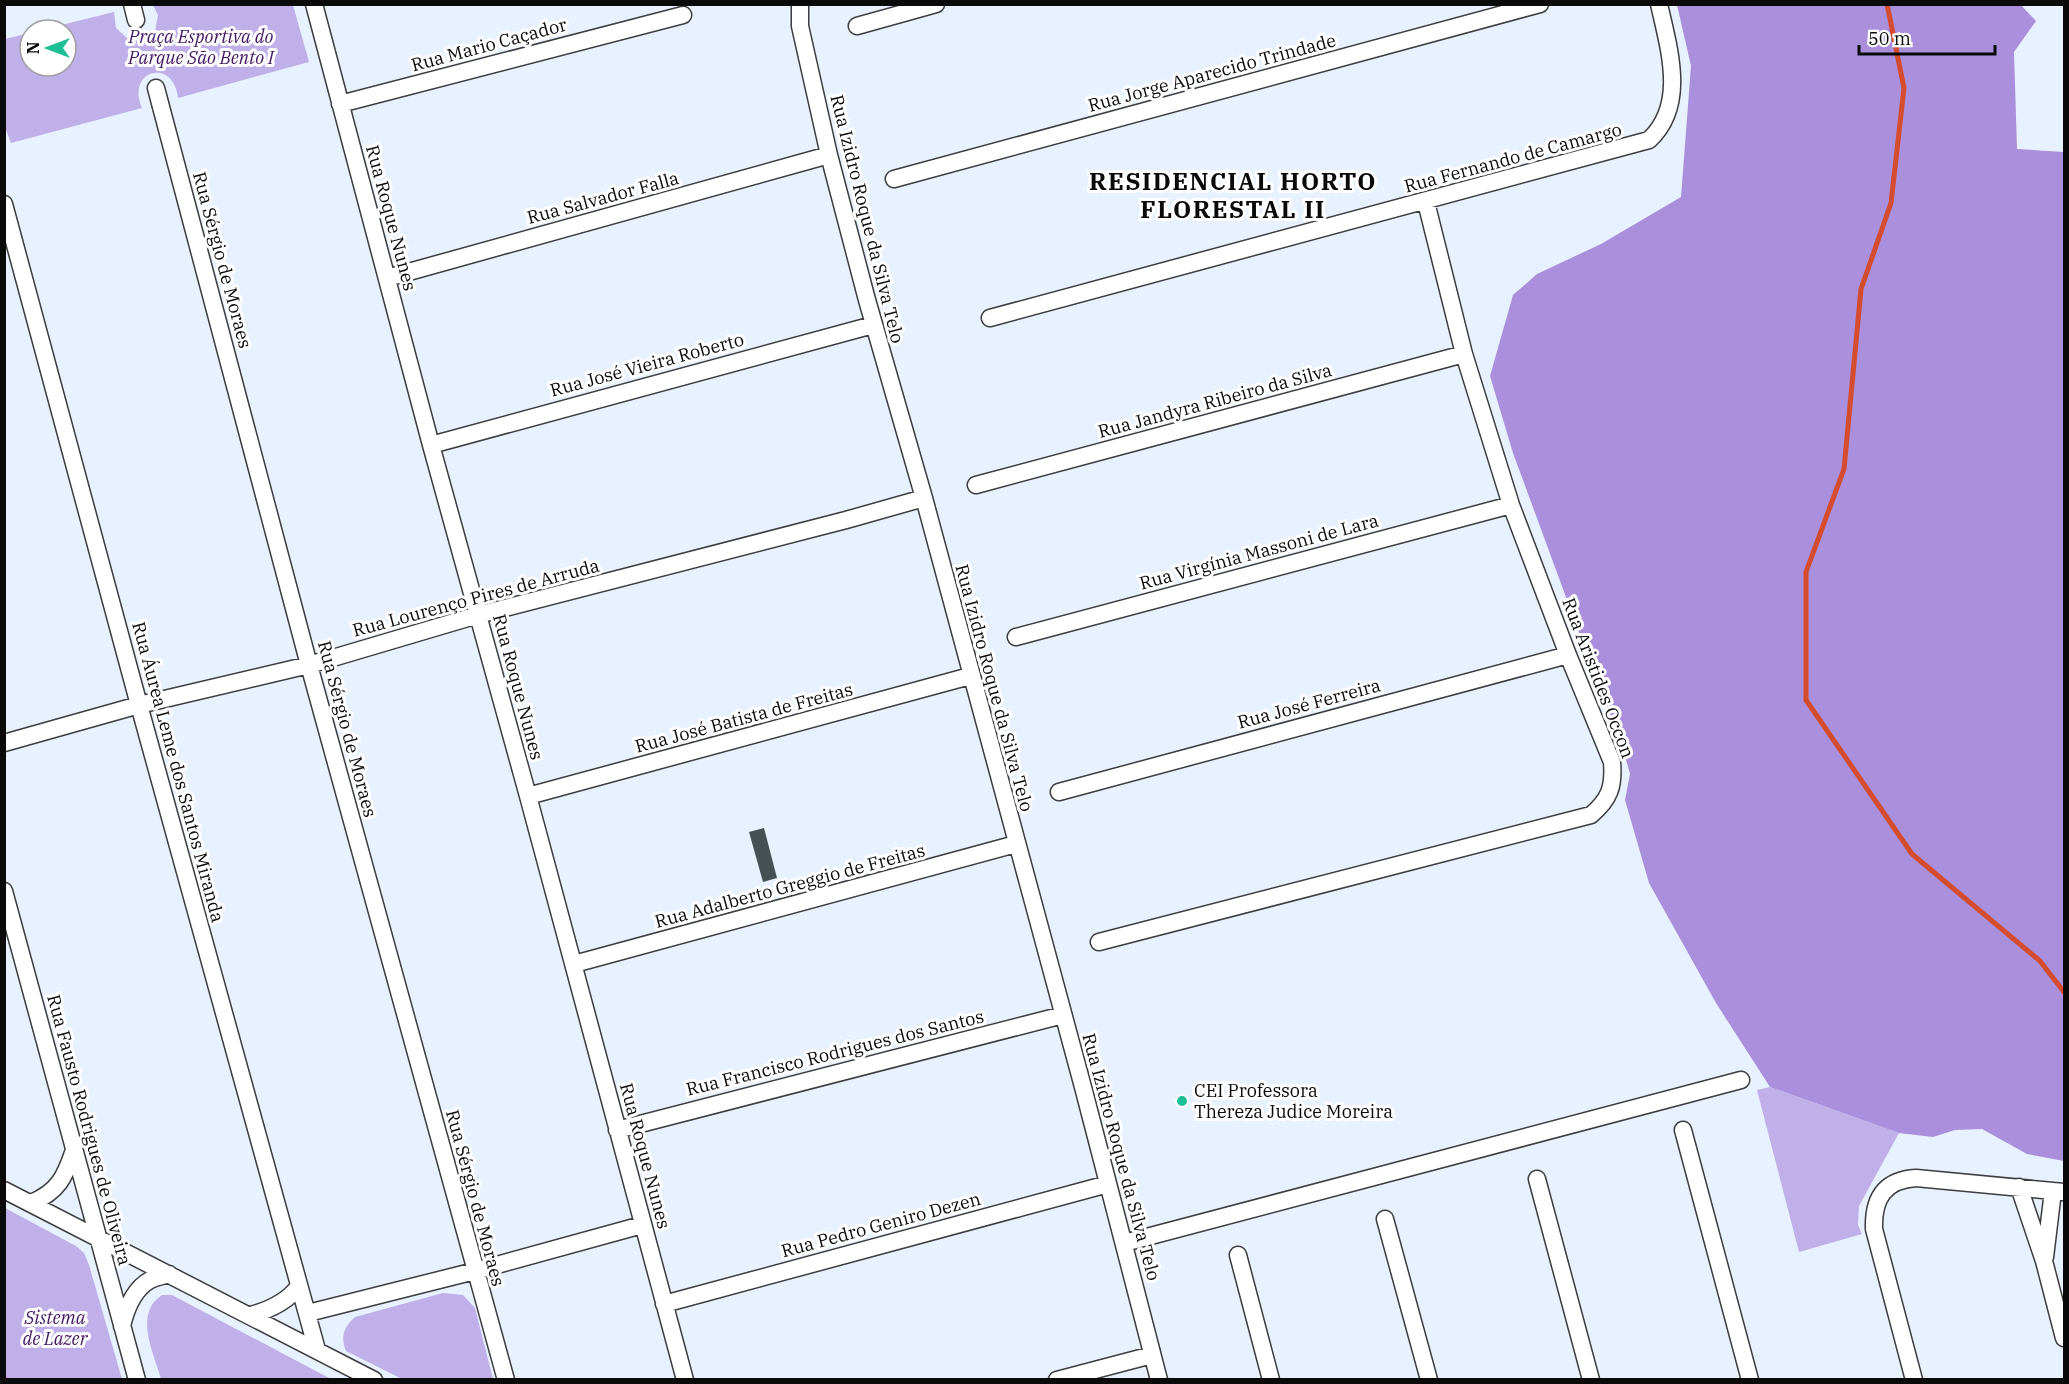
<svg xmlns="http://www.w3.org/2000/svg" width="2069" height="1384" font-family="'IBM Plex Serif',serif">
<style>
.green{fill:#c0b0ea}
.forest{fill:#a98fdc}
.lines{fill:none;stroke-linecap:round;stroke-linejoin:round}
.stream{stroke:#d44c2d;stroke-width:5}
.building{fill:#465153}
.minor-casing{stroke:#3d3d3d;stroke-width:19}
.minor{stroke:#fff;stroke-width:16}
.poi-dot{fill:#1dc096;stroke:#fff;stroke-width:2}
.labels{text-anchor:middle;stroke-width:6;stroke-linejoin:round;paint-order:stroke}
.park-label{font-size:18px;font-style:italic;fill:#441964;stroke:#fff}
.street-label{font-size:18px;fill:#0a0a0a;stroke:#fff}
.poi-label{font-size:18px;fill:#0a0a0a;stroke:#fff;text-anchor:start}
.district-label{font-size:24px;font-weight:bold;letter-spacing:1.5px;fill:#0a0a0a;stroke:#fff}
</style>
<rect width="100%" height="100%" fill="#e8f1ff"/>
<!-- green -->
<path class="green" d="M153 5H293L309 62 178 98C174 57 125 70 142 108L11 143 5 127V39L30 33V66H66V30H41L114 12 116 28 129 40 144 41 155 31 158 15Z
M1770 1087 1899 1133 1859 1206 1858 1225 1862 1234 1799 1252 1757 1090Z
M5 1208 76 1246 84 1253 89 1265 122 1379H5Z
M443 1293 463 1295 475 1308 493 1379H402L346 1351C340 1336 344 1327 355 1317Z
M162 1295H172L331 1379H161C154 1353 133 1314 162 1295Z"/>
<!-- forest -->
<path class="forest" d="M2020 4 2036 21 2014 52 2017 149 2064 152V1161L2027 1154 1982 1129 1955 1130 1933 1137 1899 1133 1770 1087 1716 1003 1649 883 1625 800 1630 774 1627 763 1513 453 1490 376 1513 295 1537 274 1601 244 1681 197 1691 66 1677 5Z"/>
<g class="lines">
<!-- stream -->
<path class="stream" d="M1887 4 1904 88 1891 203 1861 289 1844 469 1806 572V700L1912 854 2040 961 2064 992
M4 1379 6 1380"/>
</g>
<!-- building -->
<path class="building" d="M764 828 777 878 763 882 749 832Z"/>
<g class="lines">
<!-- minor casing -->
<g class="minor-casing">
<path id="minor" d="M132 4 136 20
M314 4 431 445 528 796 685 1380
M800 4V26L829 155 867 300 924 498 1083 1087 1159 1380
M857 26 936 4
M156 88 309 665 506 1380
M340 104 683 15
M894 179 1540 4
M4 204 139 705 317 1350
M387 278 829 155
M990 318 1649 140C1687 105 1669 49 1659 4
M431 445 873 325
M976 485 1464 354
M1016 637 1511 505
M4 743 139 705 309 665 478 615 846 520 924 498
M1059 792 1568 655
M528 796 970 676
M4 891 137 1380
M1099 942 1591 815C1610 799 1614 786 1612 762L1568 655 1511 505 1464 354 1426 202
M574 964 1016 844
M617 1130 1063 1015
M1683 1130 1750 1380
M1537 1179 1591 1380
M2019 1187 2044 1261 2064 1338
M4 1190 374 1380
M31 1203C58 1192 65 1177 74 1150
M1385 1219 1429 1380
M1124 1243 1741 1080
M1238 1255 1271 1380
M2045 1257 2053 1191
M664 1304 1108 1184
M308 1313 475 1271 642 1225
M251 1315C269 1310 288 1301 299 1286
M122 1326C126 1309 134 1289 150 1280 156 1277 163 1276 169 1274
M1057 1380 1152 1355
M1914 1380 1874 1229C1873 1198 1885 1180 1916 1178L2064 1192"/>
</g>
<!-- minor -->
<use href="#minor" class="minor"/>
</g>
<!-- markers -->
<circle class="poi-dot" cx="1182" cy="1101" r="6"/>
<g class="labels">
<!-- park labels -->
<g class="park-label">
<text x="201" y="43">Praça Esportiva do<tspan x="201" dy="21">Parque São Bento I</tspan></text>
<text x="55" y="1324">Sistema<tspan x="55" dy="21">de Lazer</tspan></text>
</g>
<!-- street labels -->
<g class="street-label">
<text transform="translate(489 45) rotate(-15)" y="6">Rua Mario Caçador</text>
<text transform="translate(1212 73) rotate(-15)" y="6">Rua Jorge Aparecido Trindade</text>
<text transform="translate(1513 158) rotate(-15)" y="6">Rua Fernando de Camargo</text>
<text transform="translate(603 198) rotate(-15)" y="6">Rua Salvador Falla</text>
<text transform="translate(391 218) rotate(75)" y="6">Rua Roque Nunes</text>
<text transform="translate(867 219) rotate(76)" y="6">Rua Izidro Roque da Silva Telo</text>
<text transform="translate(222 260) rotate(75)" y="6">Rua Sérgio de Moraes</text>
<text transform="translate(647 365) rotate(-15)" y="6">Rua José Vieira Roberto</text>
<text transform="translate(1215 401) rotate(-15)" y="6">Rua Jandyra Ribeiro da Silva</text>
<text transform="translate(1259 552) rotate(-15)" y="6">Rua Virgínia Massoni de Lara</text>
<text transform="translate(476 598) rotate(-15)" y="6">Rua Lourenço Pires de Arruda</text>
<text transform="translate(1598 678) rotate(69)" y="6">Rua Aristides Occon</text>
<text transform="translate(518 687) rotate(75)" y="6">Rua Roque Nunes</text>
<text transform="translate(994 688) rotate(75)" y="6">Rua Izidro Roque da Silva Telo</text>
<text transform="translate(1309 704) rotate(-15)" y="6">Rua José Ferreira</text>
<text transform="translate(744 718) rotate(-15)" y="6">Rua José Batista de Freitas</text>
<text transform="translate(347 729) rotate(75)" y="6">Rua Sérgio de Moraes</text>
<text transform="translate(178 772) rotate(75)" y="6">Rua Áurea Leme dos Santos Miranda</text>
<text transform="translate(790 886) rotate(-15)" y="6">Rua Adalberto Greggio de Freitas</text>
<text transform="translate(835 1053) rotate(-14)" y="6">Rua Francisco Rodrigues dos Santos</text>
<text transform="translate(89 1130) rotate(75)" y="6">Rua Fausto Rodrigues de Oliveira</text>
<text transform="translate(645 1156) rotate(75)" y="6">Rua Roque Nunes</text>
<text transform="translate(1121 1157) rotate(75)" y="6">Rua Izidro Roque da Silva Telo</text>
<text transform="translate(475 1198) rotate(75)" y="6">Rua Sérgio de Moraes</text>
<text transform="translate(881 1225) rotate(-15)" y="6">Rua Pedro Geniro Dezen</text>
</g>
<!-- poi labels -->
<g class="poi-label">
<text x="1194" y="1097">CEI Professora<tspan x="1194" dy="21">Thereza Judice Moreira</tspan></text>
</g>
<!-- district labels -->
<g class="district-label">
<text x="1233" y="190">RESIDENCIAL HORTO<tspan x="1233" dy="28">FLORESTAL II</tspan></text>
</g>
</g>
<!-- border -->
<rect width="2069" height="1384" fill="none" stroke="#0a0a0a" stroke-width="12"/>
<!-- north arrow -->
<g transform="translate(48 48) rotate(270)"><circle r="28" fill="#ffffff" stroke="#9d9d9d" stroke-width="1.5"/>
<path d="M0-4.5L10 22L0 15L-10 22Z" fill="#1dc096"/>
<text y="-9" font-size="16" font-weight="bold" text-anchor="middle" fill="#0a0a0a">N</text>
</g>
<!-- scale -->
<path d="M1859 45v9h136v-9" fill="none" stroke="#0a0a0a" stroke-width="3"/>
<text x="1868" y="45" font-size="18" fill="#0a0a0a" stroke="#ffffff" stroke-width="4.5" paint-order="stroke">50 m</text>
</svg>
